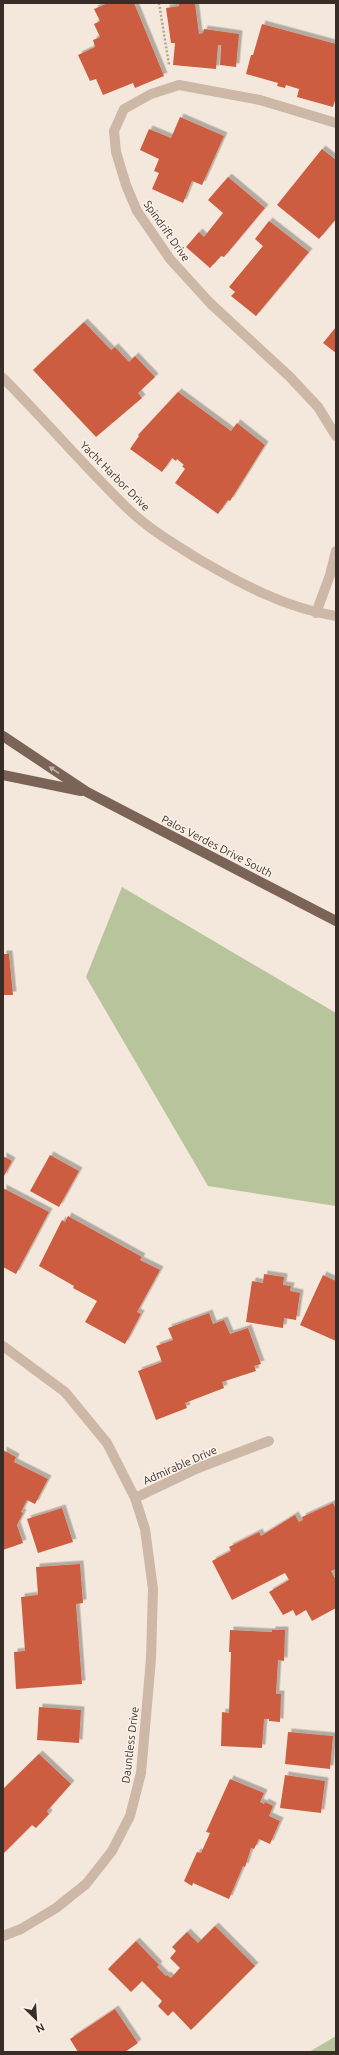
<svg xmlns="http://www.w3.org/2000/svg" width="339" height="2055" font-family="Ubuntu,sans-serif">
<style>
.green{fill:#b8c49b}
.building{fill:#cd5d40;filter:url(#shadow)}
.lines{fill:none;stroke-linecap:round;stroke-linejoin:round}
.path{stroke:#b9a191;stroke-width:2.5;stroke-dasharray:2 2;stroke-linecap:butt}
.minor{stroke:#cdb7a7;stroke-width:10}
.primary{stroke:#7b6358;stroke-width:10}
.oneway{fill:#c1b2a8}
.labels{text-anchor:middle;stroke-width:3;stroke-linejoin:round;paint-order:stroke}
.street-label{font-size:11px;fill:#392d28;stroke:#fbf2e9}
</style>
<defs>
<filter id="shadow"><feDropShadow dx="3.5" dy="-3.5" stdDeviation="0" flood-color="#0004"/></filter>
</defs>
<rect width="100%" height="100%" fill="#f4e8dc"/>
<!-- green -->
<path class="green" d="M122 887 336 1013V1206L208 1186 86 977Z
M336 2036V2052H309Z"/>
<!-- building -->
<path class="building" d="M108 3H134L164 76 135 88 133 83 103 95 96 79 90 81 78 55 95 47 93 40 100 37 94 24 100 21 94 9Z
M179 3H195L199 34 203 33 204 29 239 34 236 67 220 65 221 45H218L216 69 173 65 175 43H171L166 8 179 6Z
M262 24 336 44V96L333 107 297 97 299 89 286 85 285 88 277 86 278 83 246 74 251 55H253Z
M180 117 224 136 202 185 192 181 183 203 152 189 159 173 154 171 159 159 140 150 149 129 171 138Z
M322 149 336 160V219L319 239 277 205Z
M228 177 265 208 224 257 221 256 210 268 186 247 199 232 204 237 223 213 208 200Z
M269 221 309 252 256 316 231 296 235 292 229 287 263 246 255 239Z
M84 322 111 350 115 347 129 362 135 356 155 377 138 393 142 398 96 437 33 370Z
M336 327V353L323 343Z
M178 392 231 431 237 423 265 445 230 501 228 500 218 514 175 483 185 469 182 466 184 465 177 459 176 461 172 458 162 472 130 449 139 436 138 435Z
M3 954H9L13 995H3Z
M50 1155 79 1171 59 1207 30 1191Z
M3 1156 12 1161 3 1178Z
M3 1188 49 1212 16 1274 3 1267Z
M68 1216 142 1257 140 1260 160 1270 137 1312 141 1314 125 1344 85 1322 97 1301 73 1288 74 1286 39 1266 62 1220 65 1222Z
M264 1274 284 1277 283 1285 291 1286 290 1291 300 1293 296 1320 284 1318 283 1328 246 1322 252 1281 263 1283Z
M323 1275 336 1281V1341L300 1325Z
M209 1313 213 1324 224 1320 230 1334 248 1328 261 1364 254 1366 256 1371 222 1382 224 1388 185 1403 187 1408 156 1420 138 1371 162 1362 156 1346 173 1340 168 1328Z
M3 1450 16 1457 14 1462 48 1479 35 1504 27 1500 21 1512 23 1513 17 1525 23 1543 3 1550Z
M333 1503 336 1509V1569L331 1571 336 1580V1608L312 1621 306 1610 296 1616 293 1610 283 1615 269 1592 289 1580 285 1573 232 1600 212 1561 231 1551 229 1547 259 1532 261 1536 295 1515 299 1522 303 1520 302 1517Z
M62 1508 73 1542 38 1553 27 1519Z
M80 1564 83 1603 76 1604 82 1684 16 1689 14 1652 25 1651 21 1597 38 1595 36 1567Z
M230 1630 272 1632V1630H285L284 1661 278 1660 276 1694H281L280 1722 269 1721V1719H264L262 1748 221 1746 222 1712 229 1713 231 1652H229Z
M39 1707 81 1710 79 1743 37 1740Z
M288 1732 333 1736 330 1769 285 1764Z
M39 1754 71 1784 47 1811 49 1814 36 1828 32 1825 3 1854V1789Z
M285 1775 325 1781 321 1813 280 1808Z
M230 1779 264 1793 260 1802 264 1804 265 1802 273 1806 269 1816 280 1821 270 1844 259 1839 254 1849 251 1848 245 1867 243 1866 229 1899 193 1883 192 1886 184 1881 197 1852 201 1853 210 1833 206 1832Z
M215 1926 255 1966 191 2030 173 2011 168 2016 158 2006 162 2001 142 1981 131 1992 108 1969 136 1941 159 1965 157 1967 166 1976 167 1975 171 1978 180 1968 170 1958 176 1951 172 1947 187 1932 198 1943Z
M115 2009 138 2043 125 2052H78L70 2039Z"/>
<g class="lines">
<!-- path -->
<path class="path" d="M159 3 169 65"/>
<!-- minor -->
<path class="minor" d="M336 123 260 100 179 85 151 94 124 109 114 131 116 152 126 185 137 211 170 259 210 303 290 377 318 407 336 436
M3 378C45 420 84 466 126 507 146 527 171 542 195 557 239 583 285 608 336 616
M316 613 330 575 336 551
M3 1346 65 1392 107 1443 135 1498 145 1529 153 1589 151 1659 141 1773 130 1816 112 1851 86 1884 56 1908 21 1929 3 1936
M135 1498 198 1468 269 1441"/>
<!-- primary -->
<path class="primary" d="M3 736 87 792 336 921
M3 775 81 791"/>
</g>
<!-- one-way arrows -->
<defs><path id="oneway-solid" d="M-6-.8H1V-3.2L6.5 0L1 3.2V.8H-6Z"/></defs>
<use class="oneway" href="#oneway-solid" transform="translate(54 770) rotate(-146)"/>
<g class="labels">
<!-- street labels -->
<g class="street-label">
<text transform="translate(167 231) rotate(55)" y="4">Spindrift Drive</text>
<text transform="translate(115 476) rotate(45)" y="4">Yacht Harbor Drive</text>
<text transform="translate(217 846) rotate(27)" y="4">Palos Verdes Drive South</text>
<text transform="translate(180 1465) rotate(-24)" y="4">Admirable Drive</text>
<text transform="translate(130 1745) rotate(-83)" y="4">Dauntless Drive</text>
</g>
</g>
<!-- border -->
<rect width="339" height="2055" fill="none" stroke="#392d28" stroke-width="8"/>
<!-- north arrow -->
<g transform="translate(36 2019) rotate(155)" stroke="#fbf2e9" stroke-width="3" paint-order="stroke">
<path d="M0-3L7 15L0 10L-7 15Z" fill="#392d28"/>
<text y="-6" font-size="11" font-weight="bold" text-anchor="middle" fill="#392d28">N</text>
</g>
</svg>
